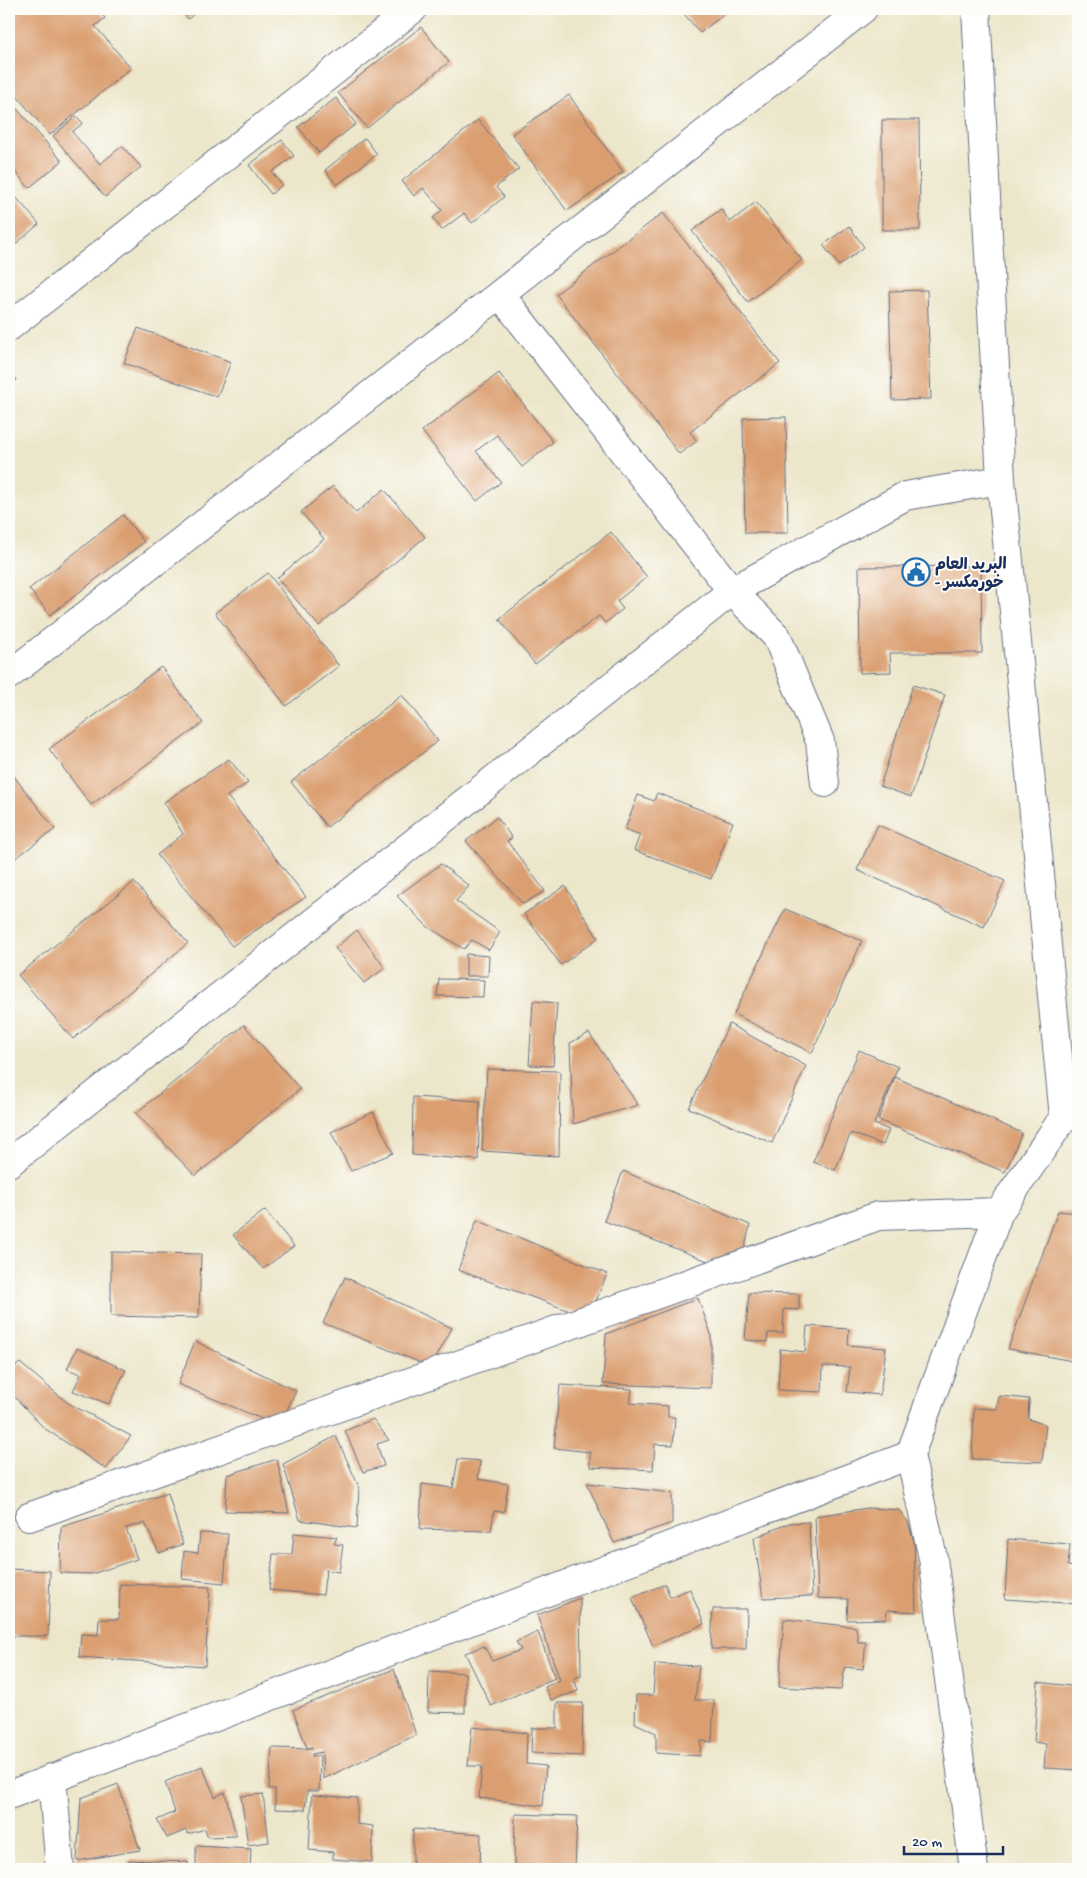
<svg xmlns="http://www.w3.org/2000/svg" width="1087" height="1878" font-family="'Gochi Hand','Playpen Sans Arabic',sans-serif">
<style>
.building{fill:#da9e70}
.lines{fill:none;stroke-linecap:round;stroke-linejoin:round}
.minor-casing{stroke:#646f84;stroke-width:30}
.minor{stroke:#fff;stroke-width:28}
.labels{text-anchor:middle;stroke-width:4;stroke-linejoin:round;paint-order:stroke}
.poi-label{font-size:16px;font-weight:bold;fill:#1b2f5e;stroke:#fdfcf7;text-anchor:start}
</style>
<rect width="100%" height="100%" fill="#fdfcf7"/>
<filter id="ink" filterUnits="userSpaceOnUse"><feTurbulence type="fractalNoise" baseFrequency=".02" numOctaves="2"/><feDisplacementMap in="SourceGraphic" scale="10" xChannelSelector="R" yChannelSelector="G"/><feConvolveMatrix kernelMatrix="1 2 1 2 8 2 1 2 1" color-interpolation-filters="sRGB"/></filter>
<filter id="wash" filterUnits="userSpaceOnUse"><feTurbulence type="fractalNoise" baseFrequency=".0096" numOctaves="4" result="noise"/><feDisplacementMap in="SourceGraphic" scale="20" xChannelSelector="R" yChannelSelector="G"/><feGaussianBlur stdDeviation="1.12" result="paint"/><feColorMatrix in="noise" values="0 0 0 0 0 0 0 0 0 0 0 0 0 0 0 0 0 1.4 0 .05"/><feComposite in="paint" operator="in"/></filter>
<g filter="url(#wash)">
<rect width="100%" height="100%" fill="#ece6ca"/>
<g id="blocks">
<!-- building -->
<path class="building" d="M12 9H97L105 18 95 26 131 68 50 135 9 87V12Z
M179 9H200L188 19Z
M680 9H730L700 33Z
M421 27 449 62 367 128 338 93Z
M569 95 623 172 567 211 512 134Z
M336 98 356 124 319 153 298 127Z
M12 103 62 161 29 188 9 164V106Z
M76 116 83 123 72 132 100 164 122 146 141 167 105 197 53 136Z
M478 120 519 169 496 187 504 197 472 223 464 213 442 230 433 218 442 210 423 188 414 196 402 181Z
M882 120H919L920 230H882Z
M365 138 377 154 337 185 325 170Z
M282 140 294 156 272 172 282 185 271 194 249 165Z
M9 189 39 224 9 250Z
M756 202 802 260 748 302 692 231 721 209 730 222Z
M663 213 780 363 690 432 697 441 679 454 556 294Z
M849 226 864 247 839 266 823 245Z
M927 290 931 399 892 400 889 291Z
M138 328 231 362 217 397 124 363Z
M9 370 17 380 9 386Z
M499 373 553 442 522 467 497 435 476 451 501 482 477 501 422 431Z
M786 417 788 533H745L743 418Z
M333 486 356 513 384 489 425 537 319 626 277 578 324 539 301 512Z
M123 515 144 542 50 615 29 589Z
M611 532 647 577 617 601 623 609 605 623 599 616 535 664 499 619Z
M981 566 982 653H890L891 672 860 673 859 567Z
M268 573 339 666 286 706 215 613Z
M161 667 203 723 91 805 49 749Z
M913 685 945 695 911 797 880 786Z
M402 695 438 741 327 827 291 782Z
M229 759 248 783 227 796 306 897 232 946 157 855 183 834 164 802Z
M9 770 55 829 9 863Z
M657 793 733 822 711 879 634 850 640 835 625 829 638 795 654 801Z
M497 817 512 838 507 841 545 891 523 904 466 841Z
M878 825 1005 881 984 927 857 870Z
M441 864 469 886 456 901 500 932 489 950 472 940 464 949 428 927 397 896Z
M134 882 188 943 73 1039 18 975Z
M565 886 598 938 561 965 524 914Z
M785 909 862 941 812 1053 734 1014Z
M357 930 385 968 364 983 335 948Z
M466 954 489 956 488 976H466Z
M439 979 484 980 483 997 437 996Z
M533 1001 557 1003 553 1066 529 1065Z
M729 1024 806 1066 772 1143 689 1108Z
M244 1025 300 1089 195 1176 136 1113Z
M589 1033 638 1105 573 1124 570 1043Z
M859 1050 898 1067 874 1124 889 1130 883 1145 851 1133 835 1170 813 1162Z
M487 1069 560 1071 559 1156 482 1151Z
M895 1077 1022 1133 1005 1172 878 1120Z
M413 1097 480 1101 478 1160 412 1155Z
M373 1112 393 1153 351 1171 331 1132Z
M623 1171 750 1225 739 1273 604 1221Z
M265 1210 294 1246 263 1269 233 1235Z
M1058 1211 1078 1213V1362L1008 1349Z
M477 1220 607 1274 589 1318 458 1270Z
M111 1252 201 1254 199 1318 111 1316Z
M345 1277 452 1328 431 1367 323 1323Z
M749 1293 799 1294V1310L784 1309 783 1333H768L767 1342 745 1340Z
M698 1298 711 1334V1388L603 1384 606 1334Z
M807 1326 849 1329 848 1345 886 1348 880 1395 847 1392 850 1367 823 1366 822 1392 778 1390 780 1349 805 1352Z
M195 1341 296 1391 279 1426 178 1384Z
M77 1348 126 1370 109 1404 73 1391 81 1374 67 1369Z
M20 1363 68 1403 131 1436 106 1469 44 1428 9 1391V1372Z
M560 1385 632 1389 630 1403 668 1406V1417H675L673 1445 655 1444 653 1470 590 1467V1452L554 1448Z
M999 1396 1029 1399 1028 1419 1046 1425 1042 1462 972 1459 974 1408 997 1409Z
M373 1419 389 1440 377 1444 384 1466 363 1472 345 1431Z
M336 1436 359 1487 357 1528 300 1520 283 1464Z
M277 1459 289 1513 225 1511 227 1475Z
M458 1459 480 1461 478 1479 508 1484 504 1512 494 1511 491 1531 420 1529 422 1484 453 1488Z
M587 1483 672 1493V1523L614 1543Z
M168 1493 183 1544 159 1553 145 1523 126 1528 137 1559 92 1574 60 1573 61 1527Z
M868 1508 899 1510 908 1522 914 1541 916 1612 887 1610 886 1619 847 1620 848 1599 818 1598 815 1516Z
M809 1522 812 1596 763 1598 754 1538 789 1523Z
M200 1533 228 1534 224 1583 182 1579 184 1551 198 1553Z
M294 1533 337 1537 334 1544 343 1545 339 1572 326 1570 323 1595 269 1590 273 1554H292Z
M1008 1539 1070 1544 1068 1566 1078 1568V1604L1005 1599Z
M9 1569 50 1571 48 1636H9Z
M120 1584 210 1587 205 1666 79 1657 81 1634 98 1635 99 1619H119Z
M665 1584 670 1597 690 1589 704 1624 653 1646 632 1598Z
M580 1598 581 1676 574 1678 578 1691 551 1700 545 1687 560 1680 537 1615Z
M713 1609H747L746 1649H711Z
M784 1619 856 1627 858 1642H866L863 1669 845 1667 841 1690 779 1687Z
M538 1632 555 1678 491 1706 465 1653 484 1646 492 1661 521 1650 516 1642Z
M655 1664 699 1666 695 1700H714L712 1742 701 1741 700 1756 656 1753V1733L635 1723 636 1695H653Z
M394 1669 416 1735 323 1779 322 1752 312 1754V1756H320L319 1791H307L305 1810 275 1809V1789H269L272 1748 312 1749V1747L307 1748 293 1710Z
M429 1671 465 1673V1713L428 1712Z
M1038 1682 1078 1687V1770L1044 1768 1046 1744 1034 1742Z
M557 1703H583L582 1756 531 1753 532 1728H557Z
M472 1727 527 1733 526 1764 546 1766 543 1806 479 1798 482 1766H468Z
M202 1766 215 1797 225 1792 236 1836 208 1837 205 1829 188 1834 186 1830 167 1838 157 1820 175 1812 165 1782Z
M118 1784 140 1850 77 1861 81 1798Z
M263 1794 269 1842 248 1845 241 1796Z
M312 1795 357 1798V1824L373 1826 372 1862 333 1859V1852L309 1850Z
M515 1814 577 1816 575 1868H514Z
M413 1829 481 1834 480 1869H413Z
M196 1846 251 1849 250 1869H196Z
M129 1860 188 1862V1869H129Z
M258 1865 328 1868V1869H258Z"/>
</g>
</g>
<g filter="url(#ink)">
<use href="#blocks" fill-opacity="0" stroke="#646f84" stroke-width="1"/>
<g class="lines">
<!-- minor casing -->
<g class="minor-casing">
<path id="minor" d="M976 9 1001 480 1064 1117 1078 1116
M500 294 732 591 777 637 820 741 825 783
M9 327 413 9
M9 675 500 294 863 9
M9 1163 732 591 905 496 1001 480
M29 1517 878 1216 999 1212
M52 1778 60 1869
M9 1795 910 1455
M974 1869 933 1558 910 1455 999 1212 1064 1117"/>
</g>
<!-- minor -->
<use href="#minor" class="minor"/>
</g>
</g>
<!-- icons -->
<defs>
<g id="civic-ring" transform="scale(1.4375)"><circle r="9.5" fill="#fdfcf7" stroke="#1f6fb2" stroke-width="1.5"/><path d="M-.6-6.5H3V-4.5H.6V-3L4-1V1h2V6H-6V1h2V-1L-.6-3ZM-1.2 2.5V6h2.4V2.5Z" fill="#1f6fb2"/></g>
</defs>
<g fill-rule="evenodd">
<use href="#civic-ring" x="916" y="572"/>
</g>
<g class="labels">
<!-- poi labels -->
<g class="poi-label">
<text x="935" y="569">البريد العام<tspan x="935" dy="18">- خورمكسر</tspan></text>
</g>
</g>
<!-- margin -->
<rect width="1087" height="1878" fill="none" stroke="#fdfcf7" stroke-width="30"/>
<!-- scale -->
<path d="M904 1846v8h99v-8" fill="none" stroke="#1b2f5e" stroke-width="2.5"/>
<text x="912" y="1846" font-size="15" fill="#1b2f5e" stroke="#fdfcf7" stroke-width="4" paint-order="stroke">20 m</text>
</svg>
